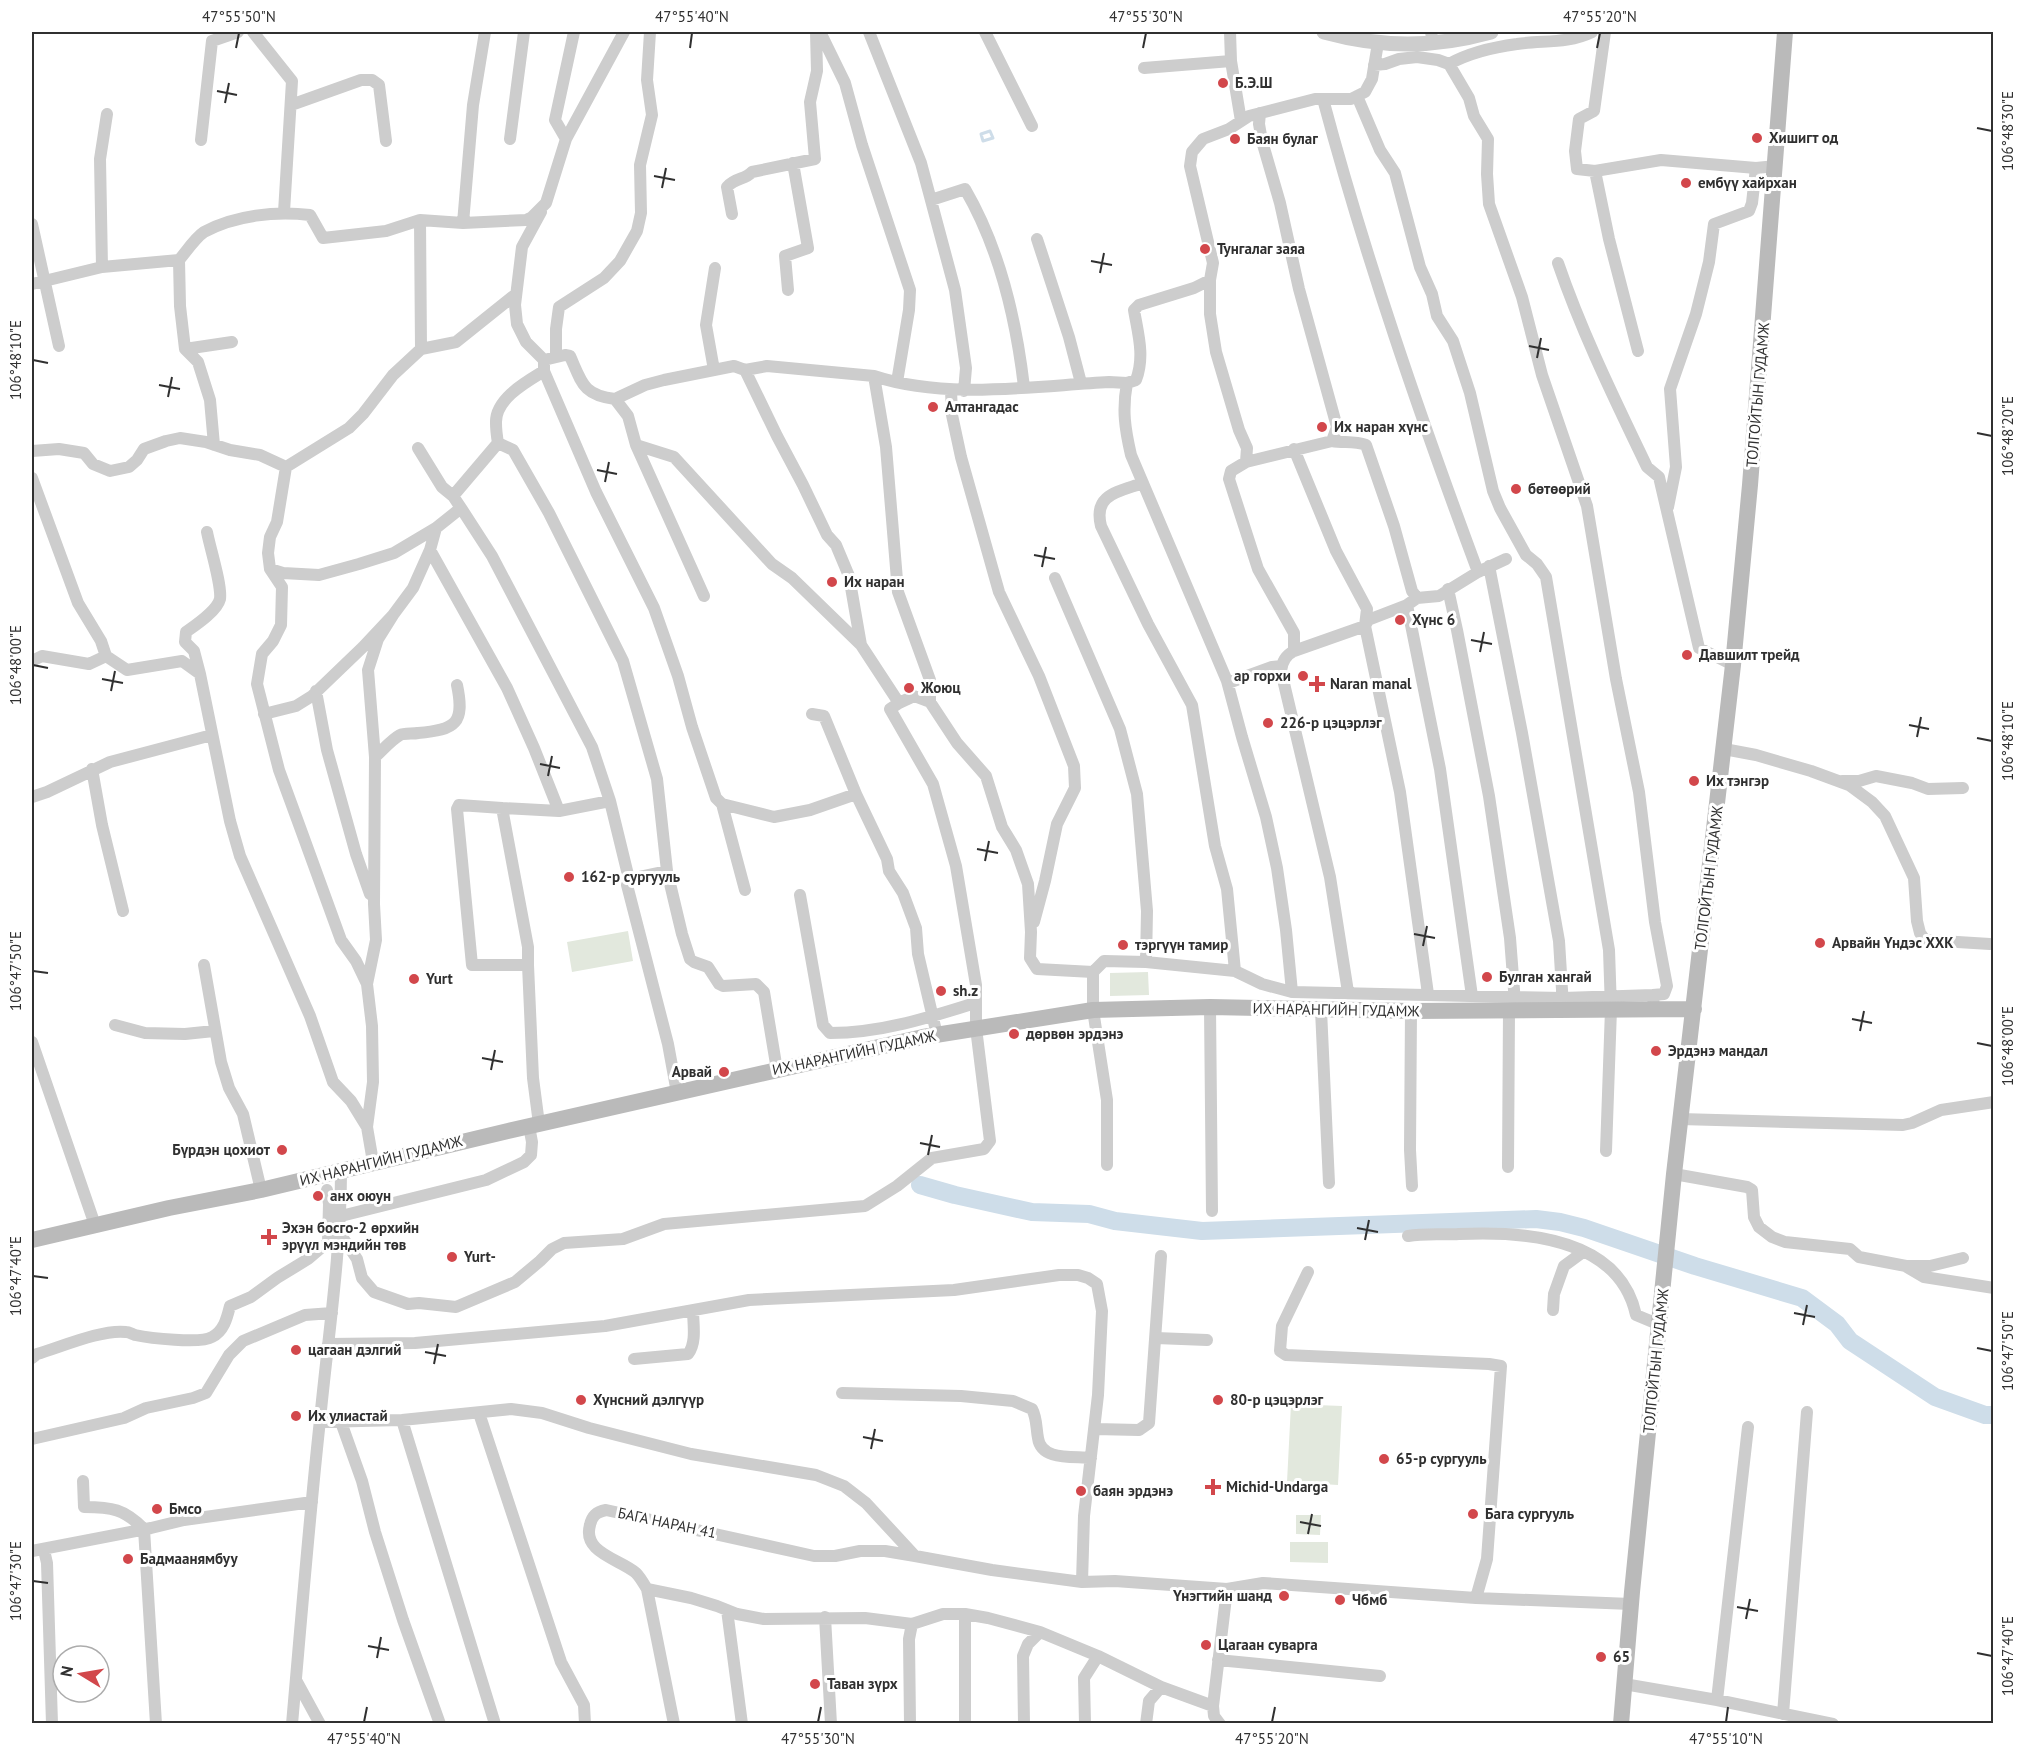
<svg xmlns="http://www.w3.org/2000/svg" width="2025" height="1755" font-family="'PT Sans',sans-serif">
<style>
.green{fill:#e2e8dd}
.lines{fill:none;stroke-linecap:round;stroke-linejoin:round}
.stream{stroke:#cedde9;stroke-width:3}
.river{stroke:#cedde9;stroke-width:18}
.minor{stroke:#cdcdcd;stroke-width:12}
.tertiary{stroke:#cdcdcd;stroke-width:15}
.secondary{stroke:#bababa;stroke-width:16}
.ticks{fill:none;stroke:#303030;stroke-width:2}
.poi-dot{fill:#d2474b;stroke:#fff;stroke-width:2}
.labels{text-anchor:middle;stroke-width:6;stroke-linejoin:round;paint-order:stroke}
.poi-label{font-size:15px;font-weight:bold;fill:#303030;stroke:#fff;text-anchor:start}
.street-label{font-size:15px;fill:#303030;stroke:#fff}
.neatline{fill:none;stroke:#303030;stroke-width:2}
.ticks-label{font-size:15px;text-anchor:middle;fill:#303030}
</style>
<rect width="100%" height="100%" fill="#fff"/>
<!-- green -->
<path class="green" d="M628 931 633 961 572 972 567 942Z
M1148 972 1149 995 1110 996V973Z
M1291 1404 1342 1406 1338 1485 1287 1482Z
M1296 1515H1321L1320 1535 1296 1534Z
M1290 1542H1328V1563L1290 1562Z"/>
<g class="lines">
<!-- stream -->
<path class="stream" d="M990 131 993 138 983 141 981 134Z"/>
<!-- river -->
<path class="river" d="M920 1185 955 1195 1032 1212 1089 1214 1115 1221 1202 1231 1536 1219 1560 1222 1584 1228 1695 1266 1802 1298 1837 1324 1850 1341 1935 1397 1985 1415H1994"/>
<!-- minor -->
<path class="minor" d="M253 32 292 81 284 212
M820 32 845 83 862 145 910 290 909 310 897 382
M869 32 921 163 955 290 966 368 964 391
M985 32 1032 126
M1230 32 1231 61 1241 121
M1431 32 1433 43
M1605 32 1594 111 1579 119 1575 151 1577 169 1595 171 1661 160 1756 168 1776 166
M1449 64C1469 53 1494 47 1517 44 1543 40 1567 44 1592 32
M1374 65 1385 64 1399 59 1417 57 1438 60 1449 64 1469 98 1474 116 1488 139 1487 174 1489 204 1522 297 1542 375 1587 506 1616 679 1639 792 1655 922 1667 986 1664 994 1653 995 1654 1009
M1144 68 1231 61
M1357 96 1380 150 1395 173 1420 267 1432 294 1437 316 1453 341 1470 393 1493 491 1500 508 1526 555 1537 564 1546 577 1609 950 1611 1009 1606 1151
M1323 99C1366 260 1420 416 1478 572
M291 105 361 80H372L379 85 386 141
M510 139 524 32
M566 139 555 120 574 32
M201 140 212 41 238 32
M1595 171 1609 239 1638 351
M931 200 965 189C1000 249 1016 318 1024 387
M541 212 522 247 515 305 517 324 526 342 544 360
M732 214 727 187C736 177 745 180 752 172L815 159 810 102 817 71 816 32
M463 223 473 105 485 32
M32 224 59 346
M1037 239 1069 337 1081 383
M179 260 180 306 185 349 198 362 210 400 214 445
M1558 263C1582 333 1615 400 1647 467L1659 477 1699 648 1733 665
M102 267 100 159 107 114
M1210 280V314L1216 352 1239 430 1247 448 1246 462 1231 471 1229 479 1258 569 1294 633V651C1286 655 1282 661 1281 671L1330 877 1348 992
M32 284 102 267 179 260C186 252 195 238 204 232 235 215 276 211 310 215L323 238 386 231 420 220 463 223 526 220 532 217 546 203 566 139 624 32
M788 290 785 256 808 248 793 163
M185 349 232 342
M421 349 456 342 516 294
M556 356V329L559 307 604 278 620 261 637 231 641 213 640 165 652 115 647 80 650 32
M714 370 706 325 715 268
M745 370 777 436 803 485 827 535 836 545 849 576 861 645
M544 371 596 492 654 608 678 676 692 727 716 798 722 804 774 817 810 810 856 794 887 859 889 871 903 893 916 928 918 954 937 1035
M874 376 886 447 898 592 930 680V702
M1127 383C1122 410 1125 429 1131 455L1227 681 1242 737 1266 817 1277 868 1286 930 1292 992
M951 390 952 415 961 457 999 592 1039 676 1074 766 1075 788 1057 824 1045 881 1034 922
M615 399 645 385 664 380 734 366 745 370 767 366 874 376C946 400 1034 386 1109 382L1127 383 1136 380C1145 356 1138 334 1134 310L1139 305 1194 288 1210 280 1213 263 1190 166 1192 152 1203 139 1229 129 1249 116 1315 99H1351L1365 92 1372 79 1378 43
M1332 441C1344 443 1354 441 1366 445L1394 526 1412 591 1417 598
M498 443 513 450 549 513 623 661 657 779 667 871 682 934 690 959 694 962 708 967 719 984 723 986 756 984 764 992 777 1070
M636 445 704 596
M418 448 442 487 453 496
M1294 449 1336 551 1367 609 1365 626 1400 792 1428 994
M32 451 59 449 84 453 93 464 110 471 129 467 137 460 144 449 166 441 180 438 206 442 230 450 260 455 286 467 349 428 363 414 393 375 421 349 420 220
M1246 462 1332 441 1337 427 1299 289 1280 203 1262 141 1259 124 1260 113
M286 467 277 522 270 537 268 553 270 569 282 587 281 625 273 641 262 654 257 684 279 770 301 830 341 940 356 961 367 984 372 1026 373 1082 367 1127 373 1162
M32 478 78 603 101 641 106 656 127 670 182 661 200 674 230 821 240 856 310 1016 333 1082 351 1101 367 1127
M1143 483C1118 492 1093 494 1101 526L1148 624 1192 705 1215 846 1227 889 1235 971
M1668 507 1676 467 1670 389 1696 314 1709 262 1714 224 1749 211 1752 203 1756 168
M461 508 492 556 592 747 610 801 629 879 627 885 668 1044 677 1093
M430 550 507 688 534 748 559 811 610 801
M1489 566 1522 733 1559 941 1563 1006
M270 569 283 573 319 575 359 564 394 553 436 528 461 508 453 496 498 443C497 437 496 430 496 423 495 399 526 382 544 371V360L565 355 570 356C582 383 583 395 615 399L628 416 636 445 674 457 772 564 792 578 861 645 899 703 914 696 930 702 957 743 986 776 1002 827 1016 850 1028 884 1031 932 1030 958 1037 969 1093 972
M1055 578 1120 729 1137 794 1147 911 1146 962
M1448 589 1457 630 1489 796 1510 938 1515 1003
M1407 605 1440 769 1472 996
M1294 651 1365 626 1368 620 1407 605 1417 598 1439 596 1478 572 1506 559
M32 661 42 656 89 664 106 656
M200 674 194 651 185 642 186 632C196 625 217 611 220 599 222 585 210 548 207 532
M1228 683 1272 667 1282 666
M316 691 327 750 356 854 370 894
M264 714 296 706 312 696 363 647 393 615 413 588 430 550 436 528
M812 714 824 716 856 794
M1724 749 1756 755 1811 771 1849 785 1872 802 1885 816 1914 878 1917 921 1920 933 1925 940 1990 944
M375 757C383 750 391 740 400 735 404 733 413 734 418 733 456 730 465 723 457 685
M92 769 102 825 123 911
M1842 781H1859L1876 776 1912 783 1928 789 1963 788
M32 797 47 792 110 762 212 735
M722 804 745 890
M502 808 559 811
M629 879 667 871
M800 895 823 1025 830 1033C880 1033 928 1018 975 1003
M204 965 221 1062 229 1088 243 1114 261 1190
M528 965H472L457 809 459 805 502 808 528 947V965L533 1078 539 1124
M367 984 376 940 374 904 375 757 368 670 378 639 393 615
M1210 1007 1212 1211
M1321 1010 1329 1183
M1411 1011 1410 1150 1412 1186
M115 1025 145 1033 185 1034 214 1031
M32 1042 95 1225
M1680 1119 1903 1125 1912 1123 1941 1110 1994 1102
M1107 1165V1100L1093 1010V972L1104 961 1146 962 1235 971 1262 984 1292 992 1563 998 1653 995
M1508 1167 1509 1010
M1674 1174 1747 1187 1752 1190 1754 1217 1759 1227 1772 1237 1785 1242 1850 1249 1859 1257 1906 1266H1930L1963 1258
M341 1216 486 1180 524 1162 531 1155 532 1142 529 1126
M339 1232 357 1259 362 1278 374 1292 408 1304 419 1303 456 1307 515 1282 540 1261 552 1249 564 1243 623 1239 664 1224 865 1206 897 1186 932 1158 984 1149 990 1141 976 1028V985L956 866 933 784 890 709 899 703
M1408 1236C1425 1233 1442 1235 1459 1234 1523 1231 1619 1237 1636 1315L1660 1325
M1907 1267 1924 1277 1994 1288
M1308 1272 1282 1326 1280 1351 1286 1355 1489 1364 1501 1366 1487 1559 1476 1598
M1553 1310 1554 1294 1564 1266 1583 1252
M1156 1338 1207 1340
M328 1344 415 1343 605 1326 749 1300 954 1290 1059 1275H1078L1088 1278 1097 1284 1102 1311 1098 1395 1084 1516 1082 1582
M32 1358 37 1354C61 1347 102 1329 126 1332 129 1332 132 1334 135 1335 149 1338 201 1344 212 1337 224 1331 227 1318 230 1306L251 1297 277 1278 308 1259 328 1242 329 1204 327 1190
M634 1359 688 1354C697 1343 693 1323 693 1310
M842 1393 961 1396 1013 1401 1032 1409C1037 1418 1036 1428 1038 1438 1041 1461 1073 1456 1091 1458
M479 1413 561 1662 584 1705 585 1724
M402 1420 495 1724
M320 1422 402 1420 511 1409 542 1413 589 1428 691 1454 816 1475 844 1486 866 1503 915 1556 992 1570 1082 1582 1115 1581 1227 1589 1263 1583 1476 1598 1631 1604
M341 1422 362 1481 375 1532 403 1620 440 1724
M1095 1429 1139 1430 1149 1423 1161 1256
M32 1439 124 1418 146 1408 193 1398 206 1393 229 1355 243 1341 305 1315 332 1313
M83 1481 84 1507C112 1507 124 1509 144 1529L156 1724
M44 1550 47 1563 52 1724
M32 1551 151 1528 184 1520 312 1502
M915 1556 885 1551H860L835 1556H814L606 1510C596 1512 592 1516 590 1525 582 1553 620 1559 636 1573 640 1577 644 1584 647 1589L691 1598 717 1606 737 1614 764 1619 865 1618 912 1624 943 1614H965L988 1618 1040 1632 1098 1656 1161 1687 1213 1706 1227 1589
M647 1589 674 1724
M727 1610 742 1724
M965 1614V1724
M825 1617 831 1724
M1218 1660 1380 1676
M296 1680 320 1724
M1624 1684 1717 1700 1833 1724
M1717 1700 1748 1427
M1213 1706 1214 1716 1220 1724
M1783 1714 1807 1412
M292 1724C301 1622 309 1521 320 1420 328 1337 341 1254 341 1171
M910 1724 909 1639 912 1624
M1024 1724 1023 1656 1028 1644 1040 1632
M1085 1724 1084 1678 1098 1656
M1146 1724 1149 1701 1161 1687"/>
<!-- tertiary -->
<path class="tertiary" d="M1324 32C1383 48 1433 48 1491 32"/>
<!-- secondary -->
<path class="secondary" d="M32 1240 169 1208 261 1190 508 1131 923 1037 1093 1010 1210 1007 1411 1011 1694 1009
M1621 1724 1632 1592 1674 1174 1733 665 1750 485 1785 32"/>
</g>
<!-- ticks -->
<path class="ticks" d="M236 48 239 33M690 48 692 33M1143 48 1146 33M1597 48 1600 33M217 91 237 95M225 103 229 83M1977 128 1992 131M654 176 675 180M662 188 666 168M1091 261 1112 265M1100 273 1104 253M1529 346 1549 350M1537 358 1541 338M33 360 48 363M159 385 180 389M168 397 172 377M1977 433 1992 436M597 470 617 474M605 482 609 462M1034 555 1055 559M1042 567 1046 547M1471 640 1492 644M1480 652 1484 632M33 665 48 668M102 679 123 683M111 691 115 671M1909 725 1929 729M1917 737 1921 717M1977 738 1992 741M540 764 560 768M548 776 552 756M977 849 998 853M985 861 989 841M1414 934 1435 938M1423 946 1427 926M33 971 48 973M1852 1019 1872 1023M1860 1031 1864 1011M1977 1043 1992 1046M482 1058 503 1062M491 1070 495 1050M920 1143 940 1147M928 1155 932 1135M1357 1228 1378 1232M1365 1240 1369 1220M33 1276 48 1278M1794 1313 1815 1317M1803 1325 1807 1305M1977 1348 1992 1351M425 1352 446 1356M434 1364 438 1344M863 1437 883 1441M871 1449 875 1429M1300 1522 1321 1526M1308 1534 1312 1514M33 1581 48 1583M1737 1607 1758 1611M1746 1619 1750 1599M368 1646 389 1650M1977 1653 1992 1656M377 1658 381 1637M364 1722 367 1707M818 1722 821 1707M1272 1722 1275 1707M1726 1722 1728 1707"/>
<!-- markers -->
<g class="poi-dot">
<circle cx="1223" cy="83" r="6"/>
<circle cx="1757" cy="138" r="6"/>
<circle cx="1235" cy="139" r="6"/>
<circle cx="1686" cy="183" r="6"/>
<circle cx="1205" cy="249" r="6"/>
<circle cx="933" cy="407" r="6"/>
<circle cx="1322" cy="427" r="6"/>
<circle cx="1516" cy="489" r="6"/>
<circle cx="832" cy="582" r="6"/>
<circle cx="1400" cy="620" r="6"/>
<circle cx="1687" cy="655" r="6"/>
<circle cx="1303" cy="676" r="6"/>
<path d="M1314 675h6v6h6v6h-6v6h-6v-6h-6v-6h6z"/>
<circle cx="909" cy="688" r="6"/>
<circle cx="1268" cy="723" r="6"/>
<circle cx="1694" cy="781" r="6"/>
<circle cx="569" cy="877" r="6"/>
<circle cx="1820" cy="943" r="6"/>
<circle cx="1123" cy="945" r="6"/>
<circle cx="1487" cy="977" r="6"/>
<circle cx="414" cy="979" r="6"/>
<circle cx="941" cy="991" r="6"/>
<circle cx="1014" cy="1034" r="6"/>
<circle cx="1656" cy="1051" r="6"/>
<circle cx="724" cy="1072" r="6"/>
<circle cx="282" cy="1150" r="6"/>
<circle cx="318" cy="1196" r="6"/>
<path d="M266 1228h6v6h6v6h-6v6h-6v-6h-6v-6h6z"/>
<circle cx="452" cy="1257" r="6"/>
<circle cx="296" cy="1350" r="6"/>
<circle cx="581" cy="1400" r="6"/>
<circle cx="1218" cy="1400" r="6"/>
<circle cx="296" cy="1416" r="6"/>
<circle cx="1384" cy="1459" r="6"/>
<path d="M1210 1478h6v6h6v6h-6v6h-6v-6h-6v-6h6z"/>
<circle cx="1081" cy="1491" r="6"/>
<circle cx="157" cy="1509" r="6"/>
<circle cx="1473" cy="1514" r="6"/>
<circle cx="128" cy="1559" r="6"/>
<circle cx="1284" cy="1596" r="6"/>
<circle cx="1340" cy="1600" r="6"/>
<circle cx="1206" cy="1645" r="6"/>
<circle cx="1601" cy="1657" r="6"/>
<circle cx="815" cy="1684" r="6"/>
</g>
<g class="labels">
<!-- poi labels -->
<g class="poi-label">
<text x="1235" y="88">Б.Э.Ш</text>
<text x="1769" y="143">Хишигт од</text>
<text x="1247" y="144">Баян булаг</text>
<text x="1698" y="188">ембүү хайрхан</text>
<text x="1217" y="254">Тунгалаг заяа</text>
<text x="945" y="412">Алтангадас</text>
<text x="1334" y="432">Их наран хүнс</text>
<text x="1528" y="494">бөтөөрий</text>
<text x="844" y="587">Их наран</text>
<text x="1412" y="625">Хүнс 6</text>
<text x="1699" y="660">Давшилт трейд</text>
<text x="1291" y="681" text-anchor="end">ар горхи</text>
<text x="1330" y="689">Naran manal</text>
<text x="921" y="693">Жоюц</text>
<text x="1280" y="728">226-р цэцэрлэг</text>
<text x="1706" y="786">Их тэнгэр</text>
<text x="581" y="882">162-р сургууль</text>
<text x="1832" y="948">Арвайн Үндэс ХХК</text>
<text x="1135" y="950">тэргүүн тамир</text>
<text x="1499" y="982">Булган хангай</text>
<text x="426" y="984">Yurt</text>
<text x="953" y="996">sh.z</text>
<text x="1026" y="1039">дөрвөн эрдэнэ</text>
<text x="1668" y="1056">Эрдэнэ мандал</text>
<text x="712" y="1077" text-anchor="end">Арвай</text>
<text x="270" y="1155" text-anchor="end">Бүрдэн цохиот</text>
<text x="330" y="1201">анх оюун</text>
<text x="282" y="1233">Эхэн босго-2 өрхийн<tspan x="282" dy="17">эрүүл мэндийн төв</tspan></text>
<text x="464" y="1262">Yurt-</text>
<text x="308" y="1355">цагаан дэлгий</text>
<text x="593" y="1405">Хүнсний дэлгүүр</text>
<text x="1230" y="1405">80-р цэцэрлэг</text>
<text x="308" y="1421">Их улиастай</text>
<text x="1396" y="1464">65-р сургууль</text>
<text x="1226" y="1492">Michid-Undarga</text>
<text x="1093" y="1496">баян эрдэнэ</text>
<text x="169" y="1514">Бмсо</text>
<text x="1485" y="1519">Бага сургууль</text>
<text x="140" y="1564">Бадмаанямбуу</text>
<text x="1272" y="1601" text-anchor="end">Үнэгтийн шанд</text>
<text x="1352" y="1605">Чбмб</text>
<text x="1218" y="1650">Цагаан суварга</text>
<text x="1613" y="1662">65</text>
<text x="827" y="1689">Таван зүрх</text>
</g>
<!-- street labels -->
<g class="street-label">
<text transform="translate(1758 395) rotate(-85)" y="5">ТОЛГОЙТЫН ГУДАМЖ</text>
<text transform="translate(1709 878) rotate(-83)" y="5">ТОЛГОЙТЫН ГУДАМЖ</text>
<text transform="translate(1336 1010) rotate(1)" y="5">ИХ НАРАНГИЙН ГУДАМЖ</text>
<text transform="translate(854 1053) rotate(-12)" y="5">ИХ НАРАНГИЙН ГУДАМЖ</text>
<text transform="translate(381 1161) rotate(-14)" y="5">ИХ НАРАНГИЙН ГУДАМЖ</text>
<text transform="translate(1656 1361) rotate(-84)" y="5">ТОЛГОЙТЫН ГУДАМЖ</text>
<text transform="translate(667 1523) rotate(12)" y="5">БАГА НАРАН 41</text>
</g>
</g>
<!-- border -->
<rect width="2025" height="1755" fill="none" stroke="#ffffff" stroke-width="66"/>
<!-- north arrow -->
<g transform="translate(81 1674) rotate(281)"><circle r="28" fill="#ffffff" stroke="#acacac" stroke-width="1.5"/>
<path d="M0-4.5L10 22L0 15L-10 22Z" fill="#d2474b"/>
<text y="-9" font-size="16" font-weight="bold" text-anchor="middle" fill="#303030">N</text>
</g>
<rect x="33" y="33" width="1959" height="1689" class="neatline"/>
<g class="ticks-label">
<text x="239" y="22">47°55'50"N</text>
<text x="692" y="22">47°55'40"N</text>
<text x="1146" y="22">47°55'30"N</text>
<text x="1600" y="22">47°55'20"N</text>
<text transform="translate(2008 131) rotate(-90)" y="5">106°48'30"E</text>
<text transform="translate(16 360) rotate(-90)" y="5">106°48'10"E</text>
<text transform="translate(2008 436) rotate(-90)" y="5">106°48'20"E</text>
<text transform="translate(16 665) rotate(-90)" y="5">106°48'00"E</text>
<text transform="translate(2008 741) rotate(-90)" y="5">106°48'10"E</text>
<text transform="translate(16 971) rotate(-90)" y="5">106°47'50"E</text>
<text transform="translate(2008 1046) rotate(-90)" y="5">106°48'00"E</text>
<text transform="translate(16 1276) rotate(-90)" y="5">106°47'40"E</text>
<text transform="translate(2008 1351) rotate(-90)" y="5">106°47'50"E</text>
<text transform="translate(16 1581) rotate(-90)" y="5">106°47'30"E</text>
<text transform="translate(2008 1656) rotate(-90)" y="5">106°47'40"E</text>
<text x="364" y="1744">47°55'40"N</text>
<text x="818" y="1744">47°55'30"N</text>
<text x="1272" y="1744">47°55'20"N</text>
<text x="1726" y="1744">47°55'10"N</text>
</g>
</svg>
